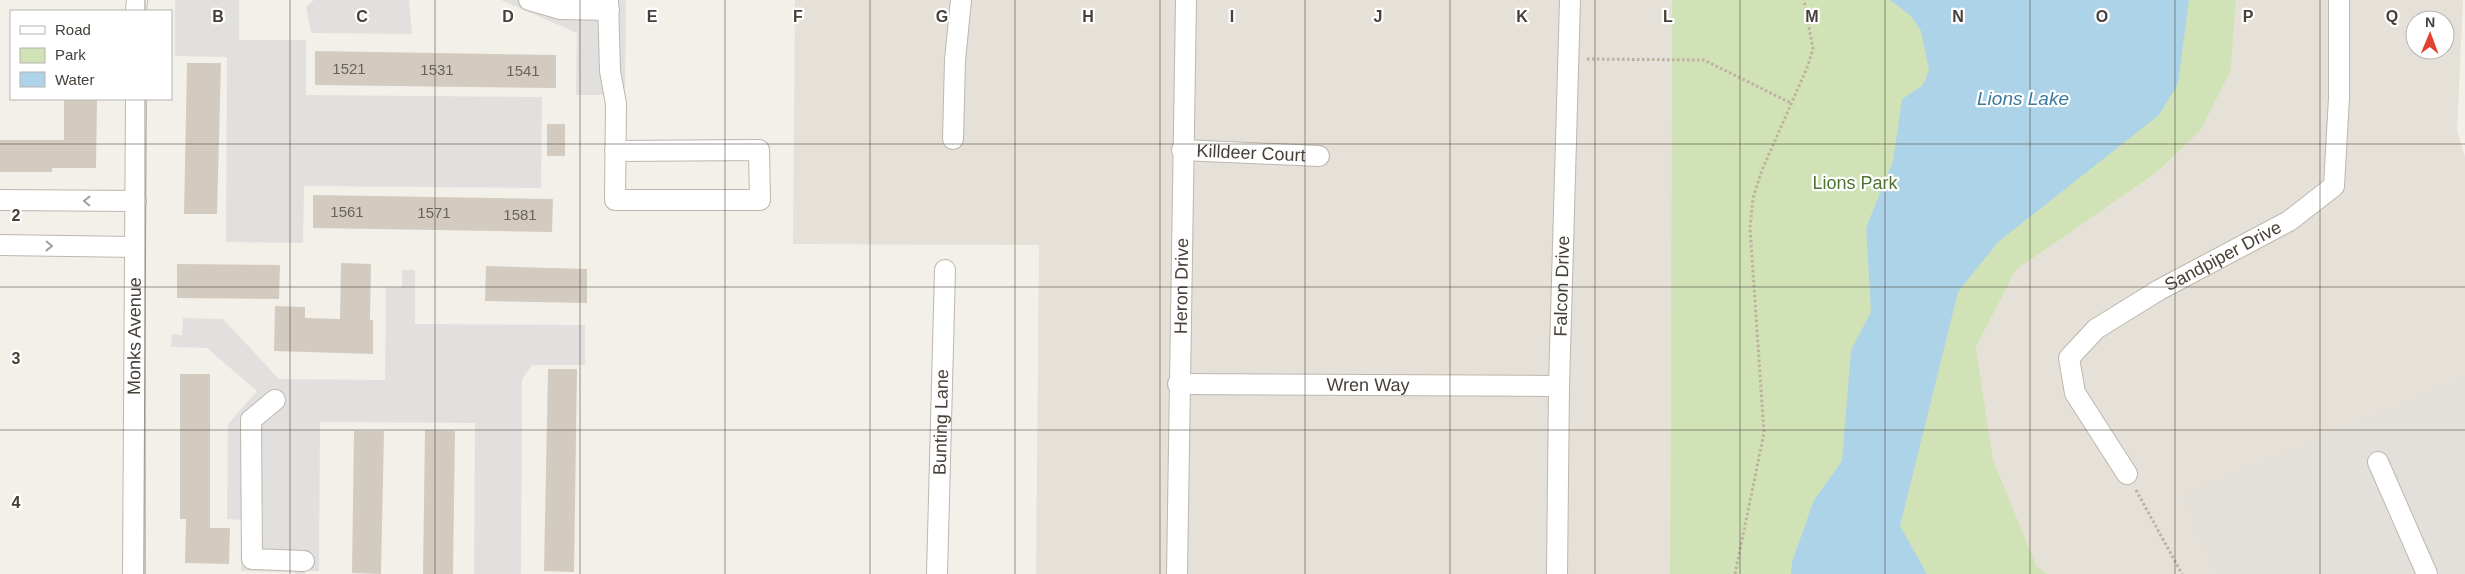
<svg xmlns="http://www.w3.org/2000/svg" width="2465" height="574" font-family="Helvetica,sans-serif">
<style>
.residential{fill:#e6e1d8;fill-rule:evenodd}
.industrial{fill:#e3dfdb}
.green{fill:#d1e2b7}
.parking{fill:#e2e0de}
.water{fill:#add3e9}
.building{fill:#d3cbc0}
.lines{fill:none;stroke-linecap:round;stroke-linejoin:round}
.minor-casing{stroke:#bdb7ad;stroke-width:22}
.path{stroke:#beb1a0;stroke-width:3;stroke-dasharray:2.5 2.5;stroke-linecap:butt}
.minor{stroke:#fff;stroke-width:20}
.oneway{stroke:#a2a09c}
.grid{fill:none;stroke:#464039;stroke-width:1;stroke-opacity:0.55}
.labels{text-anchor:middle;stroke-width:4.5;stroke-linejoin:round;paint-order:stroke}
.number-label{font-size:15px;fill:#69635b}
.street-label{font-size:18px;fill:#464039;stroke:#fff}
.park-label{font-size:18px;fill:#4d7232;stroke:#fff}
.water-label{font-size:19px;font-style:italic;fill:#3b7a9f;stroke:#fff}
.grid-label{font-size:16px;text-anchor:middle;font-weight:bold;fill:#464039;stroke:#fff;stroke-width:4.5;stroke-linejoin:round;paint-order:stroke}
</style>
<rect width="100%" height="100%" fill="#f3f0ea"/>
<!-- residential -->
<path class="residential" d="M795 0H1672L1670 574H1036L1039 245 793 244Z
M2236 0H2463L2457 131 2465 157V377L2185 496 2218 574H2048L2037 567 1993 459 1976 347 2016 270 2156 173 2231 70ZM2415 20H2445V50H2415Z"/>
<!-- industrial -->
<path class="industrial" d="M2465 377V574H2218L2184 496Z"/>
<!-- green -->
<path class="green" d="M1672 0H2236L2231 70 2200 131 2156 173 2016 270 1976 347 1993 459 2037 567 2048 574H1670Z"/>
<!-- parking -->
<path class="parking" d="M175 0H239V40H306V95L542 97 541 188 304 186 303 243 226 242 227 57 175 56Z
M314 0H409L412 34 311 33 306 6Z
M501 0H626L625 95H576L577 33Z
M402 270H415V324L585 325V365H532L522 379 521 574H474L475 423 320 422 319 571H305V574H295V572L241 571V520L227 519 228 424 257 391 207 348 171 347 172 334 182 335 183 318 223 319 279 379 385 380 386 288 402 287Z"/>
<!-- water -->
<path class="water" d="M1890 0H2189L2178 84 2159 115 1998 242 1958 292 1900 526 1927 574H1791L1792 562 1814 500 1842 461 1851 350 1871 312 1866 228 1893 161 1902 99 1923 85 1929 70 1921 31 1911 16Z"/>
<!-- building -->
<path class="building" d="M315 51 556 55V88L315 85Z
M187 63H221L217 214H184Z
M64 99H97L96 168H52V172H0V140H64Z
M547 124H565V156H547Z
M313 195 553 199 552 232 313 228Z
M341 263 371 264 370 320H373V354L274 351 275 306 305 307V318L340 319Z
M177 264 280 265 279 299 177 298Z
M486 266 587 269V303L485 301Z
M548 369H577L574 572 544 571Z
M180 374H210V528H230L229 564 185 563 186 519H180Z
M425 430 455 431 453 574H423Z
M354 431H384L381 574 352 573Z"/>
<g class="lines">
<!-- minor casing -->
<g class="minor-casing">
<g id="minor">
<path d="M529 0 560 9 609 10"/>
<path d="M608 0 610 71 616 104 615 200H760L759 150 615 151"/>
<path d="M136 11 137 0"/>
<path d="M953 139 955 60 961 0"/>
<path id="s1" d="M1182 150 1319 156"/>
<path d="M0 200 136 201"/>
<path d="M0 245 135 247"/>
<path id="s2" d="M1178 384 1559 386"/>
<path d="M275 400 251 420 252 559 304 561"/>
<path d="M2378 462 2427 574"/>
<path id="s3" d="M2127 474 2075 393 2069 358 2096 329 2159 290 2289 221 2334 186 2339 98V0"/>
<path id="s4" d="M133 574 136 99"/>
<path id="s5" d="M937 574 945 270"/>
<path id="s6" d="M1177 574 1186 0"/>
<path id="s7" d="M1557 574 1559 386 1570 0"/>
</g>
</g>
<!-- path -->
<path class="path" d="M1587 59 1704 60 1791 103
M2136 490 2182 574
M1735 574 1764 433 1750 228 1753 198 1762 170 1807 68 1813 49 1804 0"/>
<!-- minor -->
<use href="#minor" class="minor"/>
</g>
<!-- one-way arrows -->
<defs><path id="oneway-chevron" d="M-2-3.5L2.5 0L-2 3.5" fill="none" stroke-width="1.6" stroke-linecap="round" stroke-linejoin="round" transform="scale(1.25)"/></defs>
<g class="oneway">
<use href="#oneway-chevron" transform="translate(87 201) rotate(-179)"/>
<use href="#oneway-chevron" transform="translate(49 246) rotate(1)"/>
</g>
<!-- grid -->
<path class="grid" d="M145 0V11M290 0V574M435 0V574M580 0V574M725 0V574M870 0V574M1015 0V574M1160 0V574M1305 0V574M1450 0V574M1595 0V574M1740 0V574M1885 0V574M2030 0V574M2175 0V574M2320 0V574M145 99V574M0 144H2465M0 287H2465M0 430H2465"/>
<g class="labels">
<!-- number labels -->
<g class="number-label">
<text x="349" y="74">1521</text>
<text x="437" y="75">1531</text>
<text x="523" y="76">1541</text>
<text x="347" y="217">1561</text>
<text x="434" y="218">1571</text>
<text x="520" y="220">1581</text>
</g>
<!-- street labels -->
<g class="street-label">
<text dy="6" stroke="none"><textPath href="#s1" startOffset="69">Killdeer Court</textPath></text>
<text dy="6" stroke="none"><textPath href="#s3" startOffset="318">Sandpiper Drive</textPath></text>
<text dy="6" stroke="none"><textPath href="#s6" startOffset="288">Heron Drive</textPath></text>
<text dy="6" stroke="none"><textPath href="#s7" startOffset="288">Falcon Drive</textPath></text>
<text dy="6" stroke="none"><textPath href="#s4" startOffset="238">Monks Avenue</textPath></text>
<text dy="6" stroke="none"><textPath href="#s2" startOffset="190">Wren Way</textPath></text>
<text dy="6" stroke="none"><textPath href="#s5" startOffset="152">Bunting Lane</textPath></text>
</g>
<!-- park labels -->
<g class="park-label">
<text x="1855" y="189">Lions Park</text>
</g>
<!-- water labels -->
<g class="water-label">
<text x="2023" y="105">Lions Lake</text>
</g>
</g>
<g class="grid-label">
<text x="218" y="22">B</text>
<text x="362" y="22">C</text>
<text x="508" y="22">D</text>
<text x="652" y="22">E</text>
<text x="798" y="22">F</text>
<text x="942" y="22">G</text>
<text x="1088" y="22">H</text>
<text x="1232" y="22">I</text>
<text x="1378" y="22">J</text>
<text x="1522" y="22">K</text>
<text x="1668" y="22">L</text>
<text x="1812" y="22">M</text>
<text x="1958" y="22">N</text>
<text x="2102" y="22">O</text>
<text x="2248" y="22">P</text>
<text x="2392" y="22">Q</text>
<text x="16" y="221">2</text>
<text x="16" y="364">3</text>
<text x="16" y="508">4</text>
</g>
<!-- legend -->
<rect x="10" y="10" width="162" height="90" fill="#ffffff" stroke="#b5b3b0"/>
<rect x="20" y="26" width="25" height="8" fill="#ffffff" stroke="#b5b3b0"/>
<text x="55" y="35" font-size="15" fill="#464039">Road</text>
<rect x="20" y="48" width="25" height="15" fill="#d1e2b7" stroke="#b5b3b0"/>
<text x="55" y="60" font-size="15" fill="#464039">Park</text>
<rect x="20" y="72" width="25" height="15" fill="#add3e9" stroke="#b5b3b0"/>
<text x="55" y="85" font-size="15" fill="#464039">Water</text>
<!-- north arrow -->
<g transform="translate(2430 35) rotate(1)"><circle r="24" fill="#ffffff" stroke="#b5b3b0"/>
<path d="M0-4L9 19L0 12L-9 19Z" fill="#e24231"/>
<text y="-8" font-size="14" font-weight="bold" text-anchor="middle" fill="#464039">N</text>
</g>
</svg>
